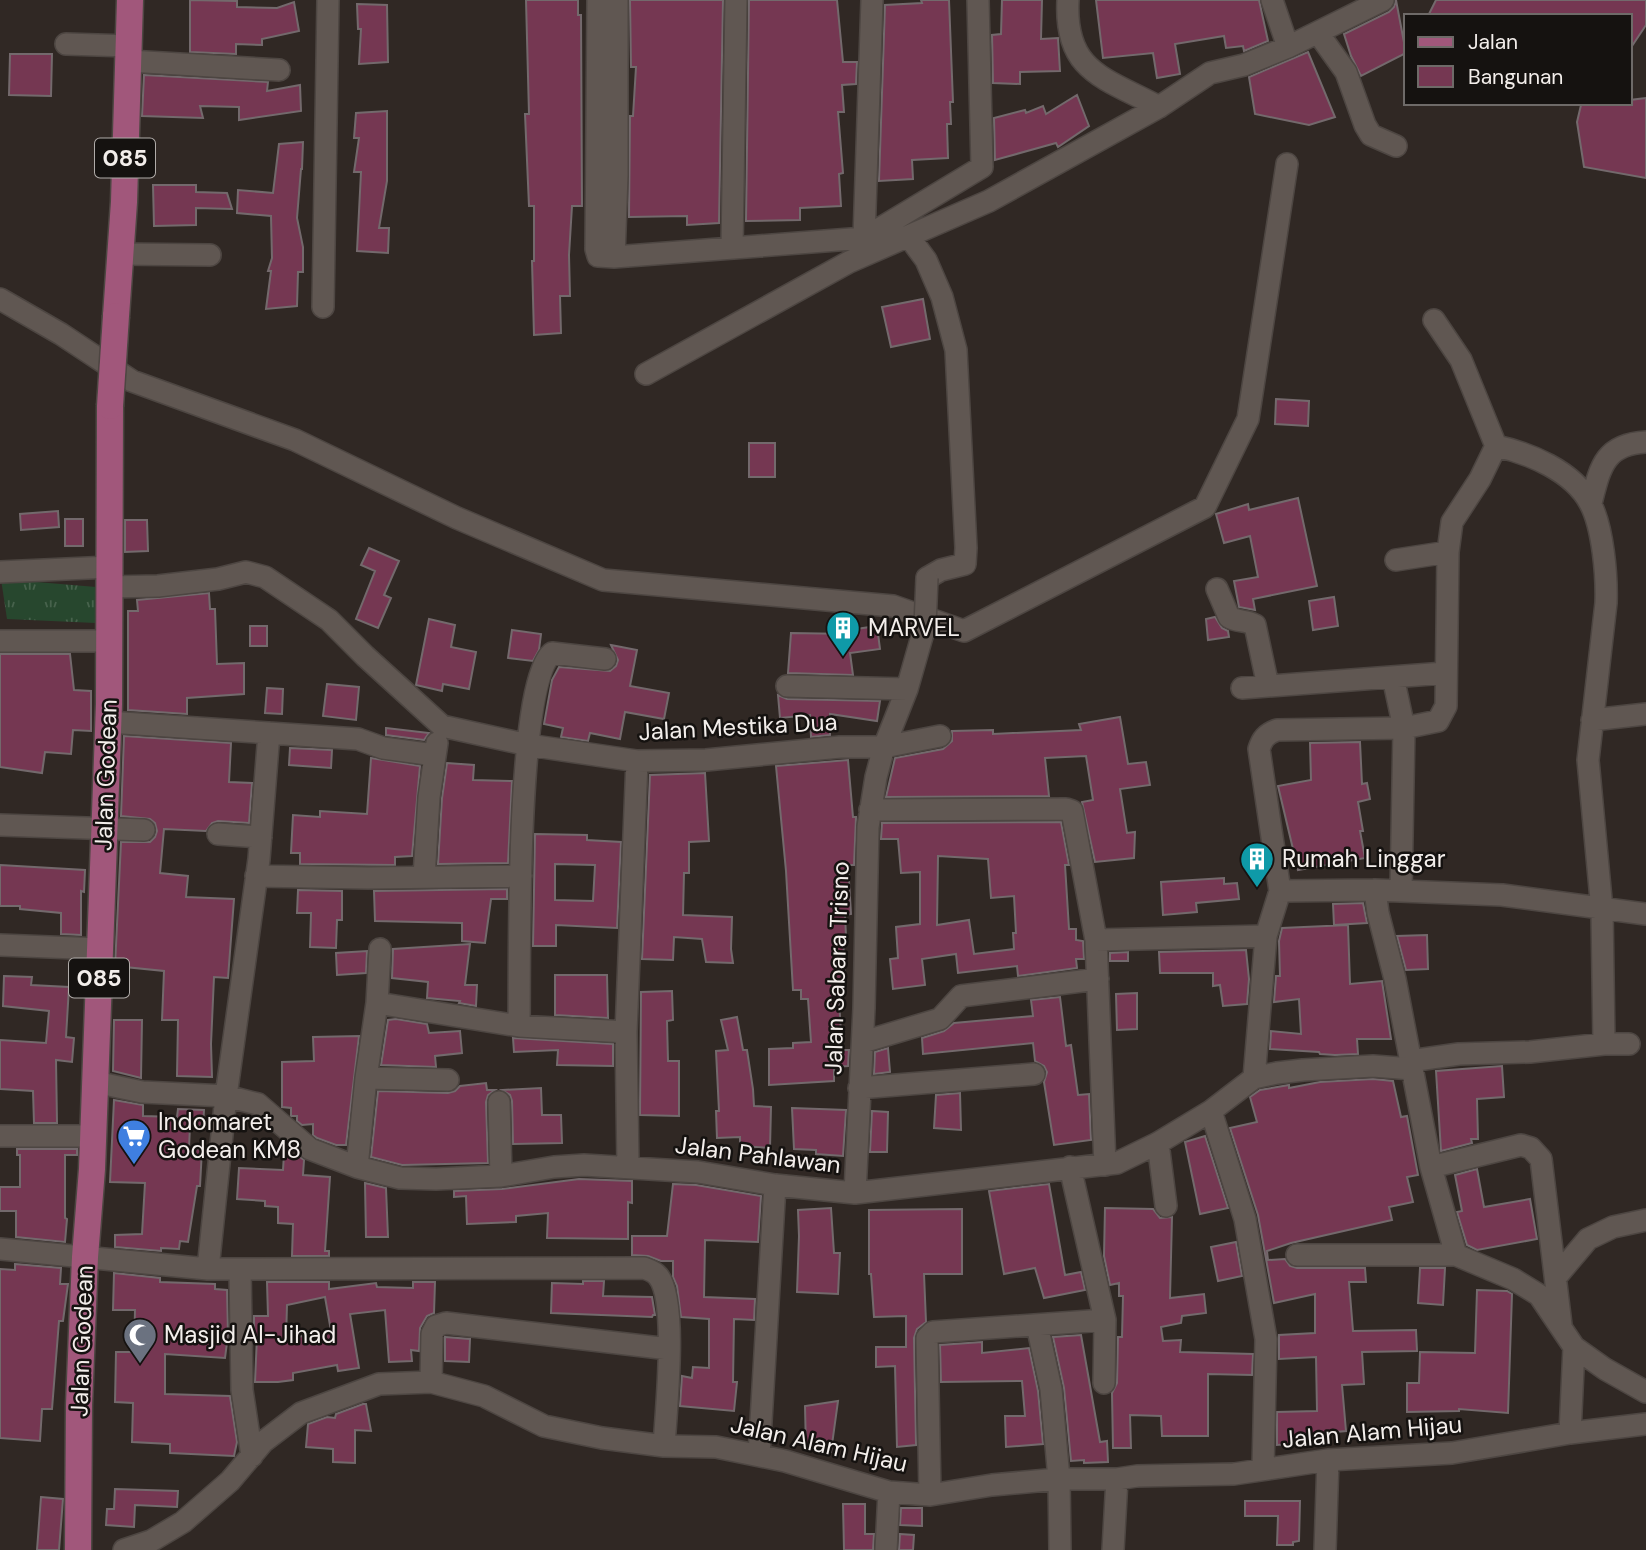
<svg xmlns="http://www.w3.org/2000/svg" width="1646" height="1550" font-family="'DM Sans',sans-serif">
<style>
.park{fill:url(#park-tufts)}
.building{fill:#753752;stroke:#73696c;stroke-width:2;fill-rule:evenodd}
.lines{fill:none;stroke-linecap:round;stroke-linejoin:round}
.minor-casing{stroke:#4d4642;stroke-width:24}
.major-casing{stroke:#4d4642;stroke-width:29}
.minor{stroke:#605752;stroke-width:21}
.major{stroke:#a1577b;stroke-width:26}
.minor-bridge-casing{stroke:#4d4642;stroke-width:24;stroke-linecap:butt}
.major-bridge-casing{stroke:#4d4642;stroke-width:29;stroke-linecap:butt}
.minor-bridge{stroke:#605752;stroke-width:21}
.major-bridge{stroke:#a1577b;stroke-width:26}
.labels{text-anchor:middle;stroke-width:5;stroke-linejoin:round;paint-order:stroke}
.shield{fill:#151210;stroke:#b0aca9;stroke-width:2}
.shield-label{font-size:23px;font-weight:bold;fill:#f3eeeb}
.poi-label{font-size:24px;fill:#f3eeeb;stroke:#151210;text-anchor:start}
.street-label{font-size:24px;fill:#f3eeeb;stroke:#151210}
</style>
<defs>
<pattern id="park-tufts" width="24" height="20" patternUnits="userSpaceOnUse" patternTransform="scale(1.75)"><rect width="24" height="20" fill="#27472e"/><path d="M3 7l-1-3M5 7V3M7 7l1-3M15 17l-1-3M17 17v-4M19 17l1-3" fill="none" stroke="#47624c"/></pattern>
</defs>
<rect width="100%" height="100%" fill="#302824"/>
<!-- park -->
<path class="park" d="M1 579 96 587V623L7 619Z"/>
<!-- building -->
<path class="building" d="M190 0 237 1V7L277 8 294 2 299 31 262 39V45L236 44V54L190 52Z
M526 0H578V15H581L582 206H572L569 255 570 296H560L561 333 534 335 532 261H534V206H529L525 114H529Z
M630 0H723L719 223 687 225V216L629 217 630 116H633L636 67H631Z
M749 0H837L843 62H857L856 84 842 85 844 112H838L843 173 839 174 841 206 800 208V220L746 221Z
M921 0H949L953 102H950L951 124H947L948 158 912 160 913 179 879 181 885 5 922 3Z
M1002 0H1042L1041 39 1058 38 1060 71 1020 72V84L993 83 992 35 1001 34Z
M1096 0H1259L1268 41 1244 51 1243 46 1226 48 1224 36 1175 44 1180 74 1157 78 1153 53 1103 58Z
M1396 0 1406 53 1361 76 1351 56 1344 34 1389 12 1394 7Z
M1436 0H1646V25L1630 49V16H1428Z
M357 4 387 5 388 62 359 64 361 29H358Z
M1308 52 1335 117 1309 125 1255 114 1249 77Z
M10 54H52L51 96 9 95Z
M144 75 268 82 267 91 300 85 301 111 239 120V107L200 106 203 118 142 116Z
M1077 95 1089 126 1058 147 1056 143 995 160 994 118 1025 110 1026 113 1043 106 1046 114Z
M1646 98V178L1584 167 1577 122 1581 105 1630 103V100Z
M387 111V181L379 228H389L388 253 357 251 361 172H354L359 138H354L356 113Z
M303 142 302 169H301L297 218 303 247V272H298L297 306 266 309 271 271H268L272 258 271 216 237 213 238 190 273 193 279 144Z
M153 185H196V192L227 193 232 209 196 208V225L154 226Z
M923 299 930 339 891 347 882 307Z
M1276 399 1309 401 1308 426 1275 424Z
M749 443H775V477H749Z
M1298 498 1317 586 1253 599 1255 610 1239 607 1234 581 1258 577 1250 536 1224 543 1216 514 1248 504 1249 510Z
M58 511 59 527 21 530 20 514Z
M65 519H83V546H65Z
M125 520H147L148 551 125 552Z
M369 548 399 561 384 595 391 598 378 628 356 619 375 571 361 565Z
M209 593 210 609H215L217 664 244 663V694L187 698V714L128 710V611H138L137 600Z
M1334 597 1338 626 1313 630 1309 601Z
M1215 617 1222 628 1228 631 1229 637 1208 640 1206 619Z
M429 619 455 625 451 647 476 652 469 689 443 684 442 691 416 685Z
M250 626H267V646H250Z
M877 626 880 649 850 653 853 675 788 673 791 633 850 634 849 630Z
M512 630 541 634 539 650 533 661 508 658Z
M611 645 637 650 630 686 669 693 664 719 625 712 620 739 590 733 588 741 561 737 563 728 544 724 552 680 559 667 610 671 616 666 618 660Z
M0 654H70L74 690 91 691V731L73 730 71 754 45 752 42 773 0 767Z
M327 684 359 687 356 720 323 716Z
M267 688 283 689 282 714 265 713Z
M778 695 787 699 880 701 877 721 830 714V735L811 737 810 715 780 718Z
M1120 717 1128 764 1146 762 1150 785 1120 789 1127 833 1135 832 1134 858 1095 862 1082 802 1093 800 1086 756 1045 758 1049 796 886 797 895 758 943 749 952 741V731L993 730V734L1081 730 1079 724Z
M386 728 429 733 424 740 386 735Z
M124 736 231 743 229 782 252 783 249 823 218 821 212 823 206 831 164 829 160 873 188 876 186 897 234 899 228 978 214 977 211 1044 212 1077 177 1076 178 1020H162L164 971 115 966 121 842H150L155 837 157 831 155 823 150 819 121 816Z
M1360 742 1362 784 1367 783 1370 799 1358 802 1363 831H1360L1365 858 1298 870 1278 786 1311 780 1310 743Z
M290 748 332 750 331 768 289 765Z
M371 758 420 766 412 856 395 857V865L300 864V853H291L293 815 320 817V811L367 814Z
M848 760 853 817H856L854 865H848L851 914 845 915 846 936H843L845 981 838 982 842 1050H849L848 1066 834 1067V1081L769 1085V1049L793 1048V1043L811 1042 808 999H801V990H793L786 871 776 766Z
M447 763 474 765 473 780 512 781 508 863 438 864 442 798Z
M705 773 709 841 689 842V873H684L683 915 732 917 731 949 733 963 706 962 702 939 674 937 673 960 642 959 650 775Z
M1061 822 1069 865H1065L1069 929H1076V940L1083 941 1084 959H1076L1077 968 1018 976 1017 966 958 973 956 954 922 959 925 985 893 989 890 959 898 958 896 927 920 924V872L901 873 898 839H881L882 823ZM938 856 988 859 991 898 1014 896 1016 933H1013L1014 949 974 954 969 920 937 925Z
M535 834 587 835V840L621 842 617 928 556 925V946H533ZM555 864 595 865 593 901 555 900Z
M0 865 85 870 84 892 81 891V935L61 934V913L20 909V906H0Z
M1224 878V884L1237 883 1239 899 1196 903 1197 912 1163 915 1161 882Z
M507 889V899H491L485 943 462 941V923L375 921 374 891Z
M298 890 342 891V920H337L336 948 310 947 311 913H297Z
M1363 903 1367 923 1334 925 1333 904Z
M1348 925 1350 984 1382 981 1391 1039H1357L1358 1054 1335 1055 1320 1054 1319 1052 1270 1049 1271 1031 1301 1034 1299 999 1274 1002 1276 976H1280L1279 941 1282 928Z
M1427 935 1428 969 1406 970 1397 936Z
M470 944 465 985H477L476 1006 459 1003 460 1001 427 998 428 982 392 978 393 949Z
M1246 950 1249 979 1247 1004 1223 1006 1220 985 1213 986V973H1160L1159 952Z
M367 951 366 973 337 975 336 953Z
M1128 952V961H1110V953Z
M555 975H607L608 1018 555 1015Z
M4 976 32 977 31 985 69 987 66 1037 74 1038 72 1062 56 1060 57 1123H34L33 1091 0 1089V1040L46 1043 49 1011 3 1006Z
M672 991 673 1020 667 1021 668 1061H679V1116L640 1115 641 992Z
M1137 993V1029L1117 1030 1116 994Z
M1060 997 1066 1046 1071 1045 1078 1095 1089 1094 1091 1140 1054 1145 1044 1082 1047 1072 1044 1066 1035 1061 1033 1043 923 1054 922 1038 944 1031 954 1023 1033 1016 1031 1000Z
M737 1017 743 1050H747L753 1089 754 1106 771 1107 770 1148 740 1146V1137L717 1138 716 1111H719L716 1051 728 1050 721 1020Z
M396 1019 427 1024 429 1033 460 1031 462 1053 435 1056 436 1067 381 1065 388 1020Z
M114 1020H142L141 1078 113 1071Z
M359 1036 346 1145H336L317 1138 313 1135V1124L302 1125 297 1121V1116H291V1108L282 1107V1062L314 1061 313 1037Z
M513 1038 613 1044V1066L557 1065 558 1050 514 1052Z
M888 1048 890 1072 874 1074 875 1052Z
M1502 1066 1504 1097 1477 1099 1478 1139H1471L1472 1143 1441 1151 1436 1071Z
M1373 1079 1393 1081 1401 1117 1407 1116 1418 1175 1407 1177 1413 1202 1389 1207 1392 1220 1291 1243 1267 1251 1268 1260 1285 1259 1290 1266 1297 1268H1365L1366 1282H1349L1353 1331 1416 1330 1417 1351 1362 1352 1364 1384 1342 1385 1346 1431 1315 1434V1442L1277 1445V1412L1317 1411 1316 1357 1279 1359V1335L1315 1333V1294L1274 1303 1258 1215 1230 1128 1257 1122 1250 1097 1260 1090 1289 1085V1088L1320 1082Z
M486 1083 487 1090H495L488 1095 486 1102 488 1163 402 1165 371 1157 378 1091 448 1093 455 1091 460 1086Z
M541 1088 542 1115H561L562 1143 513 1144 512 1101 510 1095 502 1090Z
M960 1093 961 1130 934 1128 936 1095Z
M114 1100 143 1105V1116L177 1117 178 1109 204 1110 203 1126H190L189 1148 202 1149 200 1186H197L188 1242 180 1241 179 1249 161 1248V1251L115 1247V1235L142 1234 145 1183 110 1182Z
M792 1108 846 1110 843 1156 816 1154V1150L794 1149Z
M872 1111 888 1112 887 1152H870Z
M1205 1136 1228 1208 1200 1214 1185 1142Z
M17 1149H77V1155H65V1218L67 1219 65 1242 16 1237V1211H0V1187H20V1155H17Z
M284 1154 297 1155 304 1160 303 1175 330 1177 325 1251H329V1256H292L293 1224 278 1223V1207L265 1206V1201L237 1199 239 1168 283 1170Z
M1477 1169 1484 1207 1530 1199 1537 1239 1477 1250 1467 1245 1457 1212 1462 1211 1455 1175Z
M579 1179 632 1181V1203L628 1202V1239L547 1238 548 1213 516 1216V1222L467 1224 466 1196 454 1197V1191L502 1189Z
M365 1183 386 1188 388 1237H366Z
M673 1184 696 1185 761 1196 758 1242 705 1240 704 1297 755 1299 754 1320 734 1319 733 1382H737L734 1411 680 1406 682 1376 692 1378 693 1367 709 1368V1319L681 1317 677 1286 673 1277V1261H661L648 1256 632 1255V1236H667Z
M1049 1184 1065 1275 1081 1272 1085 1290 1044 1298 1035 1268 1004 1274 989 1191Z
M831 1208 834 1253H840L838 1294 797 1292 799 1236 798 1210Z
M1105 1208 1153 1209 1160 1218 1172 1217 1170 1298 1204 1294 1206 1313 1182 1316 1181 1323 1161 1327 1163 1341 1181 1340 1180 1352 1253 1354 1252 1375 1208 1374V1436H1162L1161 1416 1130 1415 1131 1448H1113L1112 1393 1117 1383 1118 1337H1122L1123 1296H1119V1283L1110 1285 1104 1256Z
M962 1209V1274H924L926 1322 917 1329 914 1338 916 1445 897 1447 895 1366 876 1367V1347H906V1316L874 1317 871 1274H869V1210Z
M1236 1242 1242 1276 1218 1281 1211 1247Z
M15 1264 61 1268 60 1284H68L63 1321H59L52 1409H42L40 1441 0 1438V1269L15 1270Z
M1420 1268H1445L1443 1305 1418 1303Z
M114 1273 160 1278V1282L215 1284V1289L227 1290 228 1335 225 1358 165 1354V1394L230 1396 237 1442 234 1456 170 1453V1444L132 1442 133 1403 115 1402 116 1352H134L135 1310H113Z
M583 1281H604L603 1296 652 1297 655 1315H653L652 1317 551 1313 552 1283 583 1284Z
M267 1282H329V1289L376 1283 377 1287 413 1288V1282H435L434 1313 427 1316 420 1328 419 1351 411 1350 412 1361 389 1362 385 1310 350 1314 359 1368 338 1371 337 1365 293 1373V1380L278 1382H255L257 1336H254V1316H268ZM325 1297 331 1331 286 1339 287 1305Z
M1477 1290 1507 1291 1512 1294 1508 1413 1459 1409V1411L1407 1412V1383H1419L1420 1352 1475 1353Z
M1081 1335 1100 1442 1107 1441 1108 1462 1084 1463V1460L1071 1461 1064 1388 1053 1337Z
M445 1337 470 1339 469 1362 445 1361Z
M982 1342V1353L1029 1348 1038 1391 1043 1444 1006 1447 1005 1416H1025L1022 1381 941 1382 940 1345Z
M838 1401 831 1452 806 1449 805 1406Z
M363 1404H366L371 1431 355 1430V1463L333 1462V1449L306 1447 308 1424 327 1417 335 1418 336 1414Z
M115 1489 178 1491 177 1507 135 1505 134 1527 106 1525 107 1509H114Z
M41 1497 63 1499 59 1550H37Z
M1245 1501H1300L1299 1541 1293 1542V1545H1277L1278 1516H1245Z
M843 1504H865V1534H874L873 1550H844Z
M901 1508H922V1526L900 1525Z
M900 1534 914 1535 913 1550H899Z"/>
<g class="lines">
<!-- minor casing -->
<g class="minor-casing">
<path id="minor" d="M598 0 596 249 598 256 614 257 864 238 872 0
M1068 0C1064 72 1105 78 1159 107
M1272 0 1288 47
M1318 33 1346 72 1365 125 1371 135 1396 146
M66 44 129 46
M129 61 279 70
M912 236V241L926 260 942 297 956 350 966 548 965 564 941 570 927 578
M864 238 982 167 978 0
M732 248 736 0
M119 254 210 255
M614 257 617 175V0
M0 299 61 334 132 381 295 440 457 518 603 580 893 606 964 631 1205 507 1248 419 1287 164
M323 307 328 0
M646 374 849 262 989 201 1159 107 1210 73 1244 65 1288 47 1383 0
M1496 446C1529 453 1573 471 1590 503 1603 527 1607 576 1606 603L1588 760 1602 910 1604 1044
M1591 503C1600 468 1604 444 1646 442
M1396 560 1448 552
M0 572 110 567
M109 587 158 586 218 579 246 572 265 577 329 620 365 656 442 726 528 745 637 761 706 760 840 747H884L940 736
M1217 589 1229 617C1237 622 1247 620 1255 625L1268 686
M0 641H109
M787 686 907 689
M1242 688 1445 673
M1592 720 1646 714
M108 722 358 739 383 748 434 755
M870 810 1066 809 1072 811 1096 940 1105 1165
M0 825 144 830
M218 834 261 837
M256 876 368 878 521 876
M424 877 429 797 437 743
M1375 890 1378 913 1395 979 1431 1167 1456 1255 1513 1279 1539 1295 1574 1347 1605 1369 1646 1392
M1280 891 1375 890 1502 895 1646 914
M1401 891 1404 728 1438 721 1446 706 1448 552 1452 522 1480 479 1496 446 1461 360 1434 320
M1096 940 1266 936
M0 945 100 949
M380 949 377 1003 519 1026 626 1032
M519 1026C520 966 515 685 552 653L605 659
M863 1042 940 1019 961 996 1098 979
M1410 1061 1459 1054 1530 1052 1604 1044H1629
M366 1078 377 1003
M1254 1078 1266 936 1280 891 1259 749C1262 739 1266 734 1277 730L1404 728 1393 677
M95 1082 142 1092 226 1096 258 1104 310 1149 357 1167 400 1178 436 1179 501 1176 554 1167 584 1165 698 1172 775 1185 855 1193 1117 1163 1158 1143 1211 1111 1254 1078 1277 1073 1303 1070 1373 1066 1412 1069
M859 1088 1034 1074
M499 1102 501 1176
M1211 1111 1245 1219 1266 1339 1263 1469
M0 1136H93
M1158 1143 1166 1206
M357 1167 366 1078 448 1080
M628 1167 626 1032 637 761
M1070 1167 1105 1320 1104 1383
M1431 1167 1521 1145 1531 1148 1541 1159 1561 1325
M855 1193 864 1008 868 827 876 777 884 747 907 689 925 626
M0 1249 208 1269 644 1268C649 1270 654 1271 658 1276 678 1300 666 1411 664 1446
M1297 1255H1456
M208 1269 226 1096 259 859 269 733
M240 1269 242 1390 252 1456
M1556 1277 1588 1239 1613 1227 1646 1220
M1037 1325 1051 1389 1059 1479 1060 1550
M431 1382 432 1334 436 1326 446 1323 669 1349
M1570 1433 1574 1347
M759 1455 775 1185
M930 1495 927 1338 933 1332 1105 1320
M124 1550 151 1541 183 1522 230 1481 263 1442 301 1413 379 1384 431 1382 484 1396 544 1426 602 1438 664 1446 716 1447 785 1461 889 1492 930 1495 992 1485 1059 1479H1117L1137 1476 1234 1474 1328 1460 1452 1453 1570 1433 1646 1424
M886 1550 889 1492
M1113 1550 1117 1479
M1325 1550 1328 1460"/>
</g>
<!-- major casing -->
<g class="major-casing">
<path id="major" d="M116 316 124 202 130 0
M78 1550 79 1405 85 1257 92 1169 109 704 110 406"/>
</g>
<!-- minor -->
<use href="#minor" class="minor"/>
<!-- major -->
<use href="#major" class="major"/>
<!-- minor-bridge casing -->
<g class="minor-bridge-casing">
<path id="minor-bridge" d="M925 626 927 578"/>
</g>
<!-- major-bridge casing -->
<g class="major-bridge-casing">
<path id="major-bridge" d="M110 406 116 316"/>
</g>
<!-- minor-bridge -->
<use href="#minor-bridge" class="minor-bridge"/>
<!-- major-bridge -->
<use href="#major-bridge" class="major-bridge"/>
</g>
<!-- icons -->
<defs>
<g id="building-pin" transform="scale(1.75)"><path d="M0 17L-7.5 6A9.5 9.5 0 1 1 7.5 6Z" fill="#0f9aa8" stroke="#151210"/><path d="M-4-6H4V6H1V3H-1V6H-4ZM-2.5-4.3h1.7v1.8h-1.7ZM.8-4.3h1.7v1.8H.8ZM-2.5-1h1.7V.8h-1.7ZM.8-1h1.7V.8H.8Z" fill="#fff"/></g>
<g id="supermarket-pin" transform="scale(1.75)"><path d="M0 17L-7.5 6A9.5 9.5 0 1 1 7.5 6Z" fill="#3f7fe0" stroke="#151210"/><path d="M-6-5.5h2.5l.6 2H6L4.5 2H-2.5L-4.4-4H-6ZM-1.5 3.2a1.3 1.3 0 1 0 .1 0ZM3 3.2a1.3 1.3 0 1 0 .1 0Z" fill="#fff"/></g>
<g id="mosque-pin" transform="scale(1.75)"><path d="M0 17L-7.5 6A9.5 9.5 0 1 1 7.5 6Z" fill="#6b7280" stroke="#151210"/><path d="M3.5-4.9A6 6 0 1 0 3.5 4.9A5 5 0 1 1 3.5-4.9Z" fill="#fff"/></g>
</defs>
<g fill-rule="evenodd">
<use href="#building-pin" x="843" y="628"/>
<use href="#building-pin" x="1257" y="859"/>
<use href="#supermarket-pin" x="134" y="1136"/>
<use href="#mosque-pin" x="140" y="1335"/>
</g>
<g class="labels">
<!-- shield labels -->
<g class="shield">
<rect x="95" y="138.5" width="60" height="39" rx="5"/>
<rect x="69" y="958.5" width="60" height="39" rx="5"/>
</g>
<g class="shield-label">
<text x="125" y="166">085</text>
<text x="99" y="986">085</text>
</g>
<!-- poi labels -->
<g class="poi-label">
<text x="868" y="636">MARVEL</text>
<text x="1282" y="867">Rumah Linggar</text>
<text x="158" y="1130">Indomaret<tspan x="158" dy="28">Godean KM8</tspan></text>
<text x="164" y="1343">Masjid Al-Jihad</text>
</g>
<!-- street labels -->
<g class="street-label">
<text transform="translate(738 727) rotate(-3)" y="8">Jalan Mestika Dua</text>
<text transform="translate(106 775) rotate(-88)" y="8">Jalan Godean</text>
<text transform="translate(837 968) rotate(-88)" y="8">Jalan Sabara Trisno</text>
<text transform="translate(758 1155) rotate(7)" y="8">Jalan Pahlawan</text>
<text transform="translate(82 1341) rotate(-88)" y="8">Jalan Godean</text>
<text transform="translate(1372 1432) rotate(-5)" y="8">Jalan Alam Hijau</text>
<text transform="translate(819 1444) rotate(13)" y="8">Jalan Alam Hijau</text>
</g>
</g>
<!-- legend -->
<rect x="1404" y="14" width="228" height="91" fill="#151210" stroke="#6e6a68" stroke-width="2"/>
<rect x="1418" y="37" width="35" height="10" fill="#a1577b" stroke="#6e6a68" stroke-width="2"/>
<text x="1468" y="49" font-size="21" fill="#f3eeeb">Jalan</text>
<rect x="1418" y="66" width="35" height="21" fill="#753752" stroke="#6e6a68" stroke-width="2"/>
<text x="1468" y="84" font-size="21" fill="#f3eeeb">Bangunan</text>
</svg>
